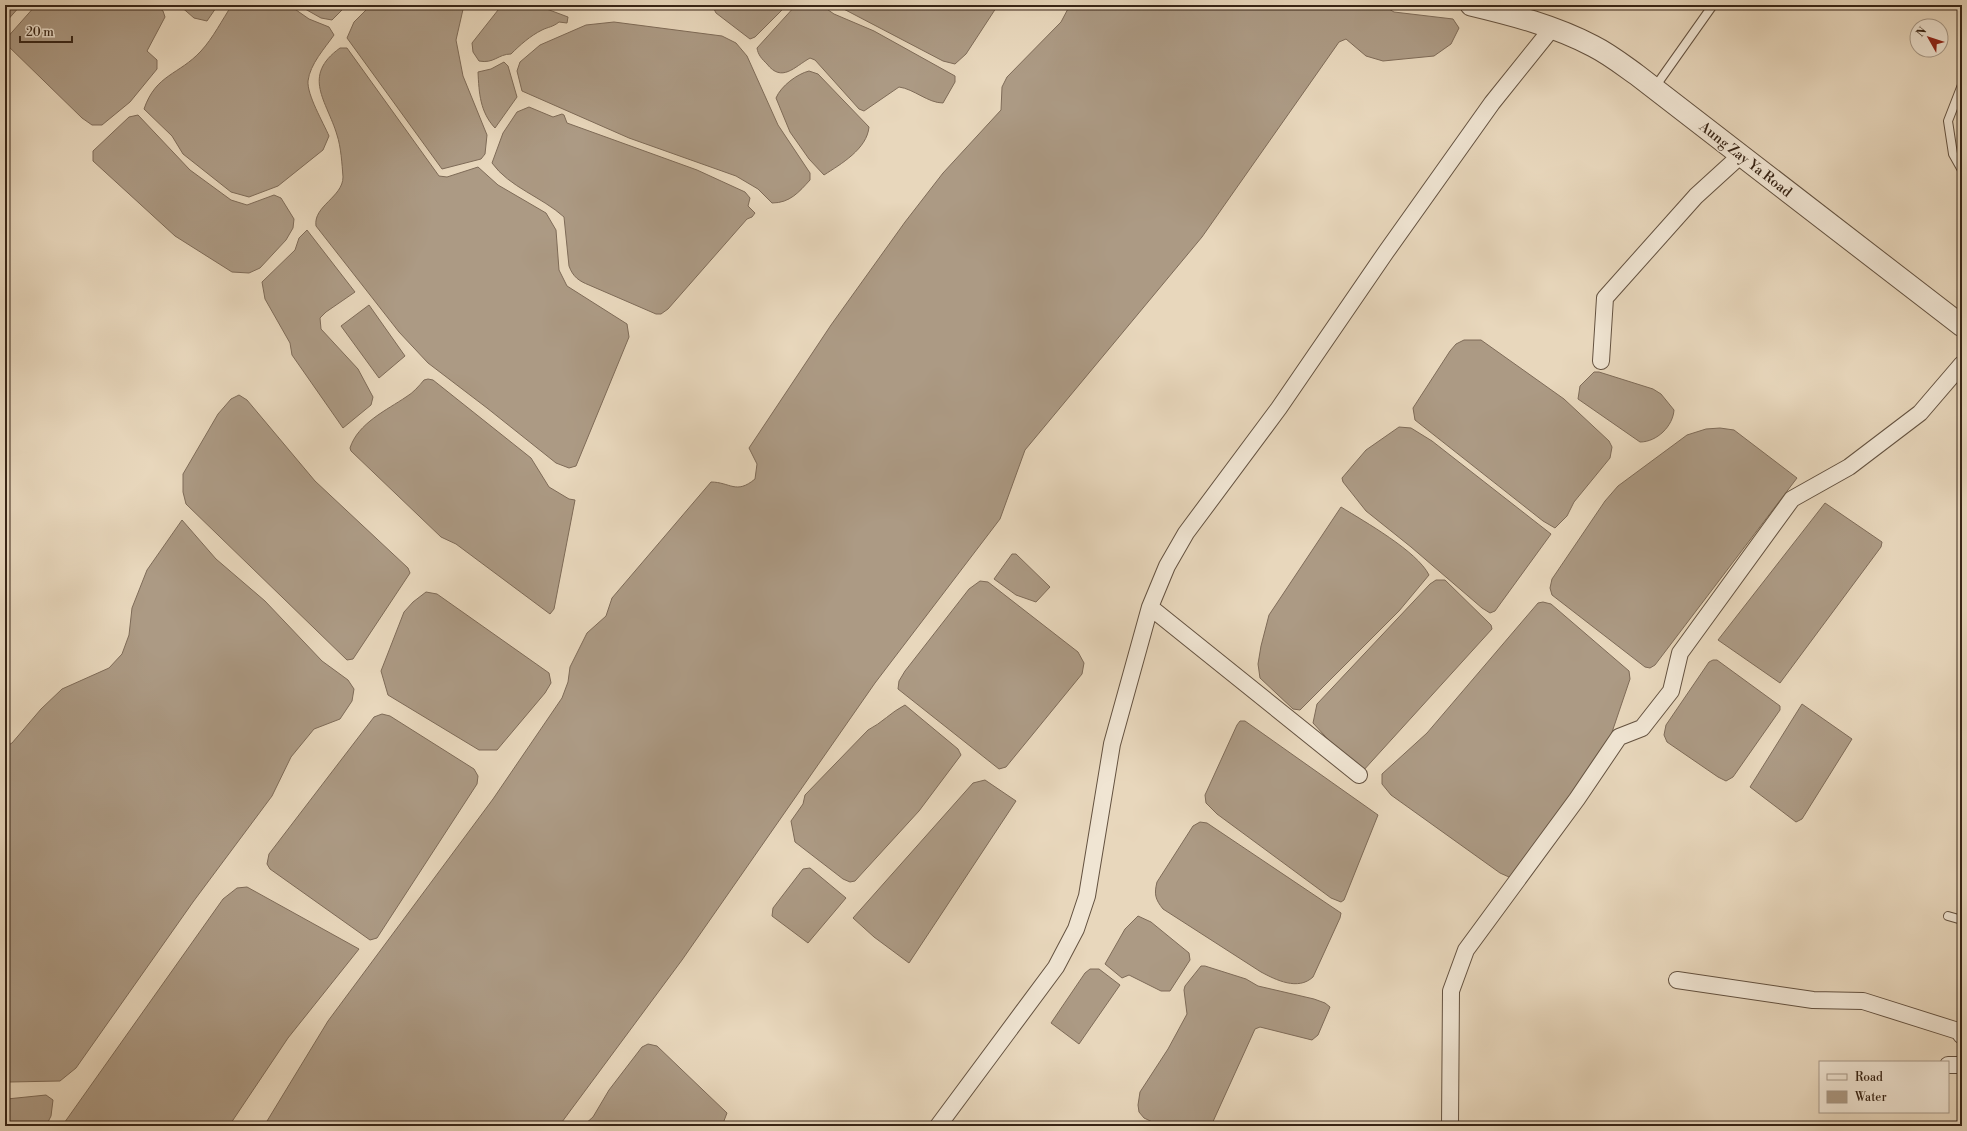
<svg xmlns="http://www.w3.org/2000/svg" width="1967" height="1131" font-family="'Libre Bodoni',serif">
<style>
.water{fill:#ac9a84;stroke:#7e6b58}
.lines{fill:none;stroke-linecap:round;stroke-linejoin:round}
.service-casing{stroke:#645240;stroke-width:10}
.minor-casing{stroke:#645240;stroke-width:18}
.tertiary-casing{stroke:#645240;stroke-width:23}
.service{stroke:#f0e5d3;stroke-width:8}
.minor{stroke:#f0e5d3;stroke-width:16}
.tertiary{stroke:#f0e5d3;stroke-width:21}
.labels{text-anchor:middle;stroke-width:3;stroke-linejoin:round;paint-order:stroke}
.street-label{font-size:14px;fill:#382516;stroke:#f0e5d3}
</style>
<rect width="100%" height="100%" fill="#e8d7bc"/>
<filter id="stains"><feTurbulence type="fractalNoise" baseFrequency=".005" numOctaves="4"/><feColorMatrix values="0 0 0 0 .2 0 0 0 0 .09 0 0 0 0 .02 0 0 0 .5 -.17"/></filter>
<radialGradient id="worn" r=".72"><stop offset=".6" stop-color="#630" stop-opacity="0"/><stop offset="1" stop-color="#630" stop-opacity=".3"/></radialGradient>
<!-- water -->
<path class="water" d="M5 5H21L5 23Z
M36 5H155L163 11 165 17 147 51 157 60V69L130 102 102 125H92L82 118 5 43V40Z
M179 5H218L207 21 194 18Z
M232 5H289L309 19 329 27 334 35C325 48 310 64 308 81 307 95 323 122 329 136L323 150 278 186 249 197 231 192 183 154 172 136 144 109C156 74 179 75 201 51 213 38 222 20 232 5Z
M298 5H347L332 20 321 18Z
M371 5H464L456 40 463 76 487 135 485 154 481 159 442 169 347 38 354 22Z
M502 5H536L568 17 567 23 559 22C553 27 548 27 542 30 530 36 520 45 511 54 498 54 494 64 479 61L473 52 472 43Z
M712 5H787L755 37 750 39 716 13Z
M796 5H821L834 14 874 31 955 76V82L943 103C928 103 914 89 899 87L864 111 859 109 815 60 810 58C794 67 782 83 767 64 762 59 758 55 757 48Z
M836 5H998L966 54 955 64 943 61Z
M1070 5H1382L1394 12 1453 19 1459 28 1451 44 1434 56 1383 61 1366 56 1346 39 1339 42 1202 237 1025 450 1000 519 875 683 682 960 559 1126H264L328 1021 493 799 562 698 568 682 570 667 587 633 606 616 612 598 711 482C730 482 736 495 755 479L757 464 749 448 831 325 905 222 943 173 1001 110 1002 87 1007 77 1061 22Z
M614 22 722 36 736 43 747 56 778 125 810 173V180C799 192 790 203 772 203L758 189 736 176 629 138 522 91 517 71 520 62 540 45 586 25Z
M340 48H347L439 176 447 177 478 167 498 185 546 213 556 230 559 270 567 286 627 324 629 337 576 466 569 468 556 463 487 408 428 363 399 332 316 226C313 206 343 197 343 177 342 164 341 147 337 135 327 101 301 76 340 48Z
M504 62 508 66 517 97 495 128C480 112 479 93 478 72L491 69Z
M809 71 818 74 869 127C867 149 841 164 824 175L809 159 790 132 776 98C781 86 797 74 809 71Z
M529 107 553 117 562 114 564 115 567 123 697 170 745 192 750 198 748 206 755 213 752 217 747 219 668 309 661 314H656L589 285C579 281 573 277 569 266L564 217C542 197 509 187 492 163L503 133 517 112Z
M138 115 190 170 231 200 247 205 274 195 281 198 294 219 293 228 286 240 260 268 249 273 232 272 175 236 93 161V151L129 117Z
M307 230 355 292 326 312 320 318 321 329 358 369 373 397 371 405 343 428 292 355 290 343 265 299 262 282 295 250 299 238Z
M369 305 405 356 379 378 341 326Z
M1464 340H1481L1564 399 1609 441 1612 447 1610 458 1574 502 1567 516 1555 528 1543 521 1415 420 1413 408 1450 351 1456 344Z
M1594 372H1599L1653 389 1661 394 1674 410C1673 426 1657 442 1640 442L1578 399 1580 386Z
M428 379 433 380 531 458 549 487 569 499 575 500 554 609 550 614 456 544 441 537 351 451 350 448C358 423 387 410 406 397 413 393 419 386 424 380Z
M239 395 247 400 315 481 408 568 410 573 353 659 347 660 186 504 183 492V474L218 414 231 399Z
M1399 427 1411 428 1432 441 1551 534 1495 611 1490 613 1482 608 1411 547 1366 511 1343 482 1342 478 1366 450Z
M1720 428 1734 430 1797 478 1655 665 1650 668 1645 667 1552 595 1550 588 1552 579 1605 501 1618 486 1687 435 1706 429Z
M1825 503 1882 542 1881 547 1780 683 1718 640Z
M1341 507C1365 522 1417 551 1429 575L1399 611 1300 710 1293 709 1260 678 1258 664 1261 646 1269 615Z
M182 520 216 559 265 601 322 661 348 680 354 689 352 701 340 719 314 729 291 757 272 796 193 902 76 1068 60 1081 10 1082 5 1080V747L12 743 41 709 62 689 109 668 122 654 129 635 132 608 147 570Z
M1012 554H1016L1050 587 1036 602 1016 595 994 579Z
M1436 580H1445L1491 625 1492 629 1362 772H1358L1313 723 1317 704 1430 584Z
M980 581 988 582 1078 652 1084 663 1082 674 1006 767 999 769 898 689 899 681 905 671 969 589Z
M426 592 437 594 549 673 551 683 545 693 497 750H479L388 695 381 671 404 612 413 602Z
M1543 602 1551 604 1629 671 1630 679 1607 747 1516 875 1509 877 1500 873 1391 795 1382 784V774L1427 733 1538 603Z
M1713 660H1717L1780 706V710L1733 777 1726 781 1718 777 1667 742 1664 735 1666 725 1709 662Z
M1802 704 1852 739 1802 819 1796 822 1750 787Z
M905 705 958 749 961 755 919 811 855 881 850 882 843 879 795 842 791 821 803 804 805 795 868 730C882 723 891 712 905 705Z
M382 714 390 716 474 769 478 776 477 784 377 938 370 940 270 869 267 864 269 854 374 717Z
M1240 721H1245L1378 815 1344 900 1341 902 1331 898 1217 814 1206 803 1205 795 1237 725Z
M985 780 1016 801 909 963 874 937 853 918 973 783Z
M1200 822 1207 823 1341 913 1340 918 1313 977C1298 991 1276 980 1261 972L1163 909C1155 899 1154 894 1157 882L1193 826Z
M810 868 846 898 808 943 772 916 773 908 803 869Z
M247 887 359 949 288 1038 229 1126H62L223 899 237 888Z
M1138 916 1151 922 1189 953 1190 960 1170 991H1161L1129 975 1122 978 1105 964 1125 929Z
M1201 966H1205L1246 979 1258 986 1314 999 1325 1003 1330 1007 1318 1035 1312 1040 1260 1027 1255 1029 1211 1126H1161L1144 1118 1139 1112 1138 1105 1140 1092 1168 1049 1187 1014 1184 990 1185 986Z
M1090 969H1099L1120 985 1079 1044 1051 1023 1085 973Z
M648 1044 657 1046 727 1113 722 1126H572L574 1124 584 1125 593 1117 609 1090 642 1047Z
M46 1095 53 1100 51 1116 46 1126H11L5 1103 7 1099Z"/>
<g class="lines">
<!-- service casing -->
<g class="service-casing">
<path id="service" d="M1962 85 1948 121 1953 154 1962 170
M1655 87 1713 5
M1948 916 1962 920"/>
</g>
<!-- minor casing -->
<g class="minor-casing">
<path id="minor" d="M1601 361 1605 298 1696 196 1741 155
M1150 607 1359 775
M1677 980 1813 1000 1863 1001 1958 1031 1962 1036
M1948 1065H1962
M938 1126 1056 967 1076 929 1087 896 1112 744 1150 607 1167 566 1186 533 1279 408 1386 252 1492 103 1553 27
M1450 1126 1451 991 1466 950 1577 799 1619 737 1642 728 1671 691 1680 653 1792 499 1849 467 1920 413 1962 364"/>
</g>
<!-- tertiary casing -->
<g class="tertiary-casing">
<path id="tertiary" d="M1471 5C1513 15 1555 26 1593 46 1609 54 1623 65 1637 75L1962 326"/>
</g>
<!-- service -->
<use href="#service" class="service"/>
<!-- minor -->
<use href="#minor" class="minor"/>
<!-- tertiary -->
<use href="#tertiary" class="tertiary"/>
</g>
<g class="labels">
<!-- street labels -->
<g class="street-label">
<text transform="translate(1746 159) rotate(38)" y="5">Aung Zay Ya Road</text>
</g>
</g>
<!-- margin -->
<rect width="1967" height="1131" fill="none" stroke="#e8d7bc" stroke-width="20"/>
<rect x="6" y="6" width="1955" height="1119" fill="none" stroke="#382516" stroke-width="2"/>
<rect x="10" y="10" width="1947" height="1111" fill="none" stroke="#382516"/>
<!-- legend -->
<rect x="1819" y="1061" width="130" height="52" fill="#f0e5d3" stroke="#a69887"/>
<rect x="1827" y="1074" width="20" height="6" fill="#f0e5d3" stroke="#a69887"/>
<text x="1855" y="1081" font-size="12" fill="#382516">Road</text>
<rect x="1827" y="1091" width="20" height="12" fill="#ac9a84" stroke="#a69887"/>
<text x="1855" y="1101" font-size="12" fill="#382516">Water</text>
<!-- north arrow -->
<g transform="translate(1929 38) rotate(309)"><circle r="19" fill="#f0e5d3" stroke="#a69887"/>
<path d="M0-3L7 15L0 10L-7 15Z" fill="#8f2418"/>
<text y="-6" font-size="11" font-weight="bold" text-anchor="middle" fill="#382516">N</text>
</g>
<!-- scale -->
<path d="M20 36v6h52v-6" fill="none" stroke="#382516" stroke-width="2"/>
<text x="26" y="36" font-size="12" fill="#382516" stroke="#f0e5d3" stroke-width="3" paint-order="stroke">20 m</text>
<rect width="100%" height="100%" filter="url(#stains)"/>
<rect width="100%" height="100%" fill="url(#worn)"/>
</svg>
